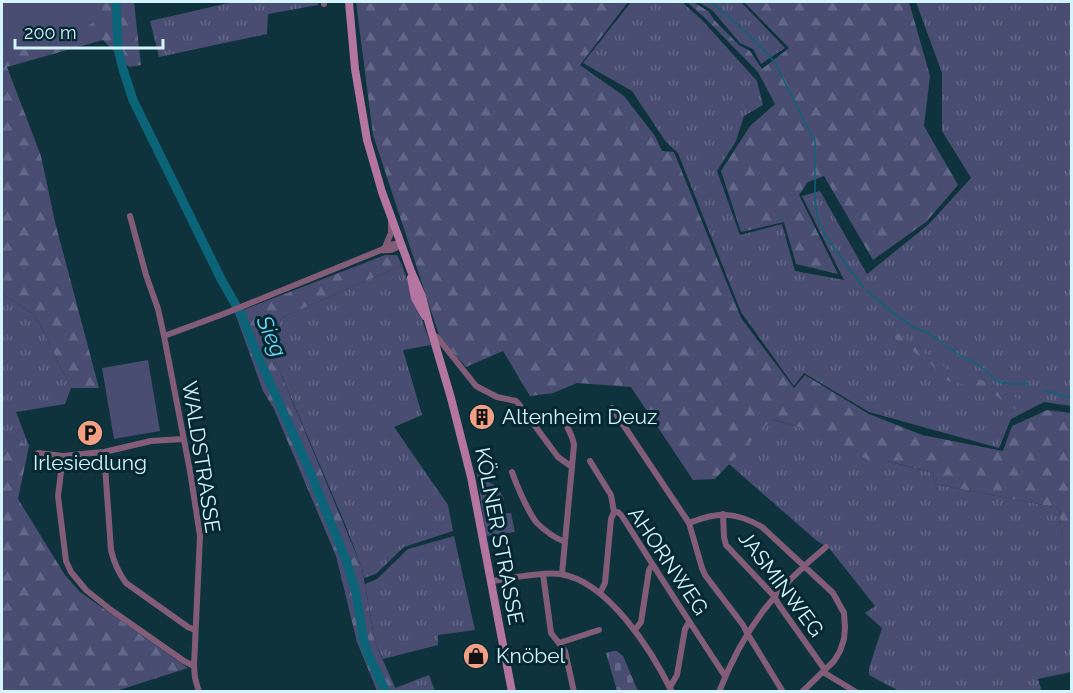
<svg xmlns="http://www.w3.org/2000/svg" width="1073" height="693" font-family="Raleway,sans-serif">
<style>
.grass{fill:url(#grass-tufts)}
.forest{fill:url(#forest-firs)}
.cemetery{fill:url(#cemetery-stones)}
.green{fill:#494d72}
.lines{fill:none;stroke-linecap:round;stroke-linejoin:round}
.stream{stroke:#0c6478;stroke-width:1.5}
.river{stroke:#0c6478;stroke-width:9}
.minor{stroke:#835d77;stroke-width:6}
.secondary{stroke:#b476a1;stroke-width:8}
.labels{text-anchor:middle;stroke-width:6;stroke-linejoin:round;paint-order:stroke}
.poi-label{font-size:21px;fill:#d4f4fe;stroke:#032832;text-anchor:start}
.street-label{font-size:21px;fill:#d4f4fe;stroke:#032832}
.water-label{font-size:22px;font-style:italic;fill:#6adbfa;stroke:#032832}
</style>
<defs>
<pattern id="grass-tufts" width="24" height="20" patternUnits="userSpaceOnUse" patternTransform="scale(1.5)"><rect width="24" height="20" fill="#494d72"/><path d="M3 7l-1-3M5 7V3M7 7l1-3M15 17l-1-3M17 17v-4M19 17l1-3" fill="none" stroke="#626787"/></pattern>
<pattern id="forest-firs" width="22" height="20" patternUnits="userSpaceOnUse" patternTransform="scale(1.5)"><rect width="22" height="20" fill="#494d72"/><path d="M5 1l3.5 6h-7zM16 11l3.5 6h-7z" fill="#626787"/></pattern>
<pattern id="cemetery-stones" width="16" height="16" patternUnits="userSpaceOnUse" patternTransform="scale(1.5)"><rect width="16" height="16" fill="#494d72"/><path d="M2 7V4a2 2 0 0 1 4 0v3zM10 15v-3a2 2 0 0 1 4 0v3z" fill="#626787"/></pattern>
</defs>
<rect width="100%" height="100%" fill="#0e333c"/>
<!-- grass -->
<path class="grass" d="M233 2H318V5L268 14 267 34 159 57 150 21Z
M631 2H686L684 4 702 20 757 81 763 105 744 116 736 141 717 171 740 235 782 224 795 271 844 280 802 196 820 191 867 274 929 224 971 178 942 131V73L916 2H1071V406L1044 402 1011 419 999 448 869 412 804 373 794 386 741 312 678 153 666 142 632 91 583 63Z
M698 2H741L785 48 761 64 753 49 740 43 712 10Z
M402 265 431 345 403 350 422 415 394 427 448 505 453 531 404 547 376 574 364 578 362 568 345 524 273 355 281 318Z
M2 294 35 315 71 388 65 404 16 412 29 446 2 432Z
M771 419 798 427 887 461 933 473 935 484 1059 508 1062 535 1071 536V672L1038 679 1042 692 899 691 869 675V668L882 628 865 613 875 606 829 548 817 541 729 464Z
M454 536 475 630 438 635V645L383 659 375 642 365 584 377 579 408 549Z
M429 675 435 691H397L395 688Z"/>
<!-- forest -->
<path class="forest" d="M2 2H134L141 65 129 67 103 40 7 67 41 156 55 222 99 388H71L35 315 2 294Z
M356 2H628L580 65 624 96 655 136 662 151 674 152 741 318 794 388 805 375 869 414 922 435 1003 451 1012 426 1047 410 1071 413V536H1062L1059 508 935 484 933 473 888 461 882 466 798 427 772 419 715 479 693 480 631 387 577 383 553 393 530 396 503 351 466 367 440 338 373 135Z
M689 2H693L708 11 715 21 739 45 750 51 762 69 789 48 744 2H909L930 76 924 126 958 185 926 222 873 260 824 176 808 182 799 195 838 274 796 264 784 222 741 232 721 171 750 126 775 104 758 72 704 17 688 3Z
M385 255H397L402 265 281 318 273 355 362 568 375 642 397 692 377 691 357 642 336 556 274 409 263 391 235 313Z
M892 331H895L921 351 935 358 953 374 990 382 1030 406 1026 410 1019 412 989 391 945 380 932 365 896 339 892 335Z
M2 432 29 446 18 499 65 575 80 592 188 668 116 691H2Z"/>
<!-- cemetery -->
<path class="cemetery" d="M613 651H617L623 656 638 691H617L606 653Z"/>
<!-- green -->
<path class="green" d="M2 2H96L99 21 2 58Z
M148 360 160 431 114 439 102 368Z
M483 470 486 481 497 486 504 499 499 501 502 514 511 513 515 532 486 536 477 473Z"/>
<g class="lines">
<!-- stream -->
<path class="stream" d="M711 2 745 31 774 61 812 136 815 138V203L817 215 822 229 829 241 863 287
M867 290C877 301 915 332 927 332L961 356 976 363 999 382C1005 384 1023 385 1028 383L1029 386
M1043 390 1072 398"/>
<!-- river -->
<path class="river" d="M116 2 118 48 122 66 133 100 221 279 242 316 256 352 308 467 347 563 356 593 363 637 367 652 386 692"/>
<!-- minor -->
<path class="minor" d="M324 2V4
M130 216 146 275 158 309 164 336
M386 245 391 233V221
M381 250C390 251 395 250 401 244
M432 334 437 337 476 386 497 397 516 401 518 403 558 457 572 467
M612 408 689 523 702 568 705 575 743 625 747 633 783 692
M104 452 111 550C114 563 118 572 126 583L188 627 195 630
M38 453 63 456 92 453 104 452 151 441 183 439
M63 456 58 496 66 561 71 572 86 590 111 610 184 661 194 666
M590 461 611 495 614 512H618L622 516C656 570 690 623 725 676
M512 472C516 484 529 514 537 523 545 531 555 538 565 542
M723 514 724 537 726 545 774 596 779 605 825 670
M689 523C717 512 735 511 762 527L833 593 844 613 845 627 844 639 840 651 834 661 802 692
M543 574 551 633 565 651 574 692
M562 574 574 445C573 436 567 429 565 420
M491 581C509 579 543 571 560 574 608 581 652 651 672 692
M600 593 605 583 611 519 614 512
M635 630 641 622 649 570 652 565
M559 643 599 630
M823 672 856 692
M670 687 677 675 685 629 689 622
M199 692 195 678 194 666 200 536 190 471 164 336 226 313 381 250C388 245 393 243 401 244
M719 692C743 630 775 589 826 547"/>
<!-- secondary -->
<path class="secondary" d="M349 2 355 69 367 140 382 192 411 271 422 296 428 320 451 398 471 477 512 692
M411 278 415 298 425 316"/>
</g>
<!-- icons -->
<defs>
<g id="building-disc" transform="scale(1.35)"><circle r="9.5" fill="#f39f84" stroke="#032832"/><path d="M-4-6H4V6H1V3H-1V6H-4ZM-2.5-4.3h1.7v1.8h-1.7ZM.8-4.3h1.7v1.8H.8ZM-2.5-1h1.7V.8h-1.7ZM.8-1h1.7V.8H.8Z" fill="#111"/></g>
<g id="parking-disc" transform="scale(1.35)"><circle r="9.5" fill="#f39f84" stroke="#032832"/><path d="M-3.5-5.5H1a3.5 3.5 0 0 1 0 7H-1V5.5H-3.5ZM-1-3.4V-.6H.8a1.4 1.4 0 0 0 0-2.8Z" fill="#111"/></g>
<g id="shop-disc" transform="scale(1.35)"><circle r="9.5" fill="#f39f84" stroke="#032832"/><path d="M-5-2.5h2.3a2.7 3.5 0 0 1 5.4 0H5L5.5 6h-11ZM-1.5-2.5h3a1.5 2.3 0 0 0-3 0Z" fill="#111"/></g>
</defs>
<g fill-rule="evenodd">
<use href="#building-disc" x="482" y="417"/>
<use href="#parking-disc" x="90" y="433"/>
<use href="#shop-disc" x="476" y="656"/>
</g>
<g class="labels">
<!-- poi labels -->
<g class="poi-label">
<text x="502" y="424">Altenheim Deuz</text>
<text x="90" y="470" text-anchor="middle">Irlesiedlung</text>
<text x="496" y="663">Knöbel</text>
</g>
<!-- street labels -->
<g class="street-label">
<text transform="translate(201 457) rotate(81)" y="7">WALDSTRASSE</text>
<text transform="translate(499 536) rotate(79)" y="7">KÖLNER STRASSE</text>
<text transform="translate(668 561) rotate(56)" y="7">AHORNWEG</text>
<text transform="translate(781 584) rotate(53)" y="7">JASMINWEG</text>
</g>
<!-- water labels -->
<g class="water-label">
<text transform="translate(272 336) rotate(66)" y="8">Sieg</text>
</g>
</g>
<!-- border -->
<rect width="1073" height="693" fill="none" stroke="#d4f4fe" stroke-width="6"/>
<!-- scale -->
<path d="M15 39v9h148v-9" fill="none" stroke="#d4f4fe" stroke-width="3"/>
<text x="24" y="39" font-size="18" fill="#d4f4fe" stroke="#032832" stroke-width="4.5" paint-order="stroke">200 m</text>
</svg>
